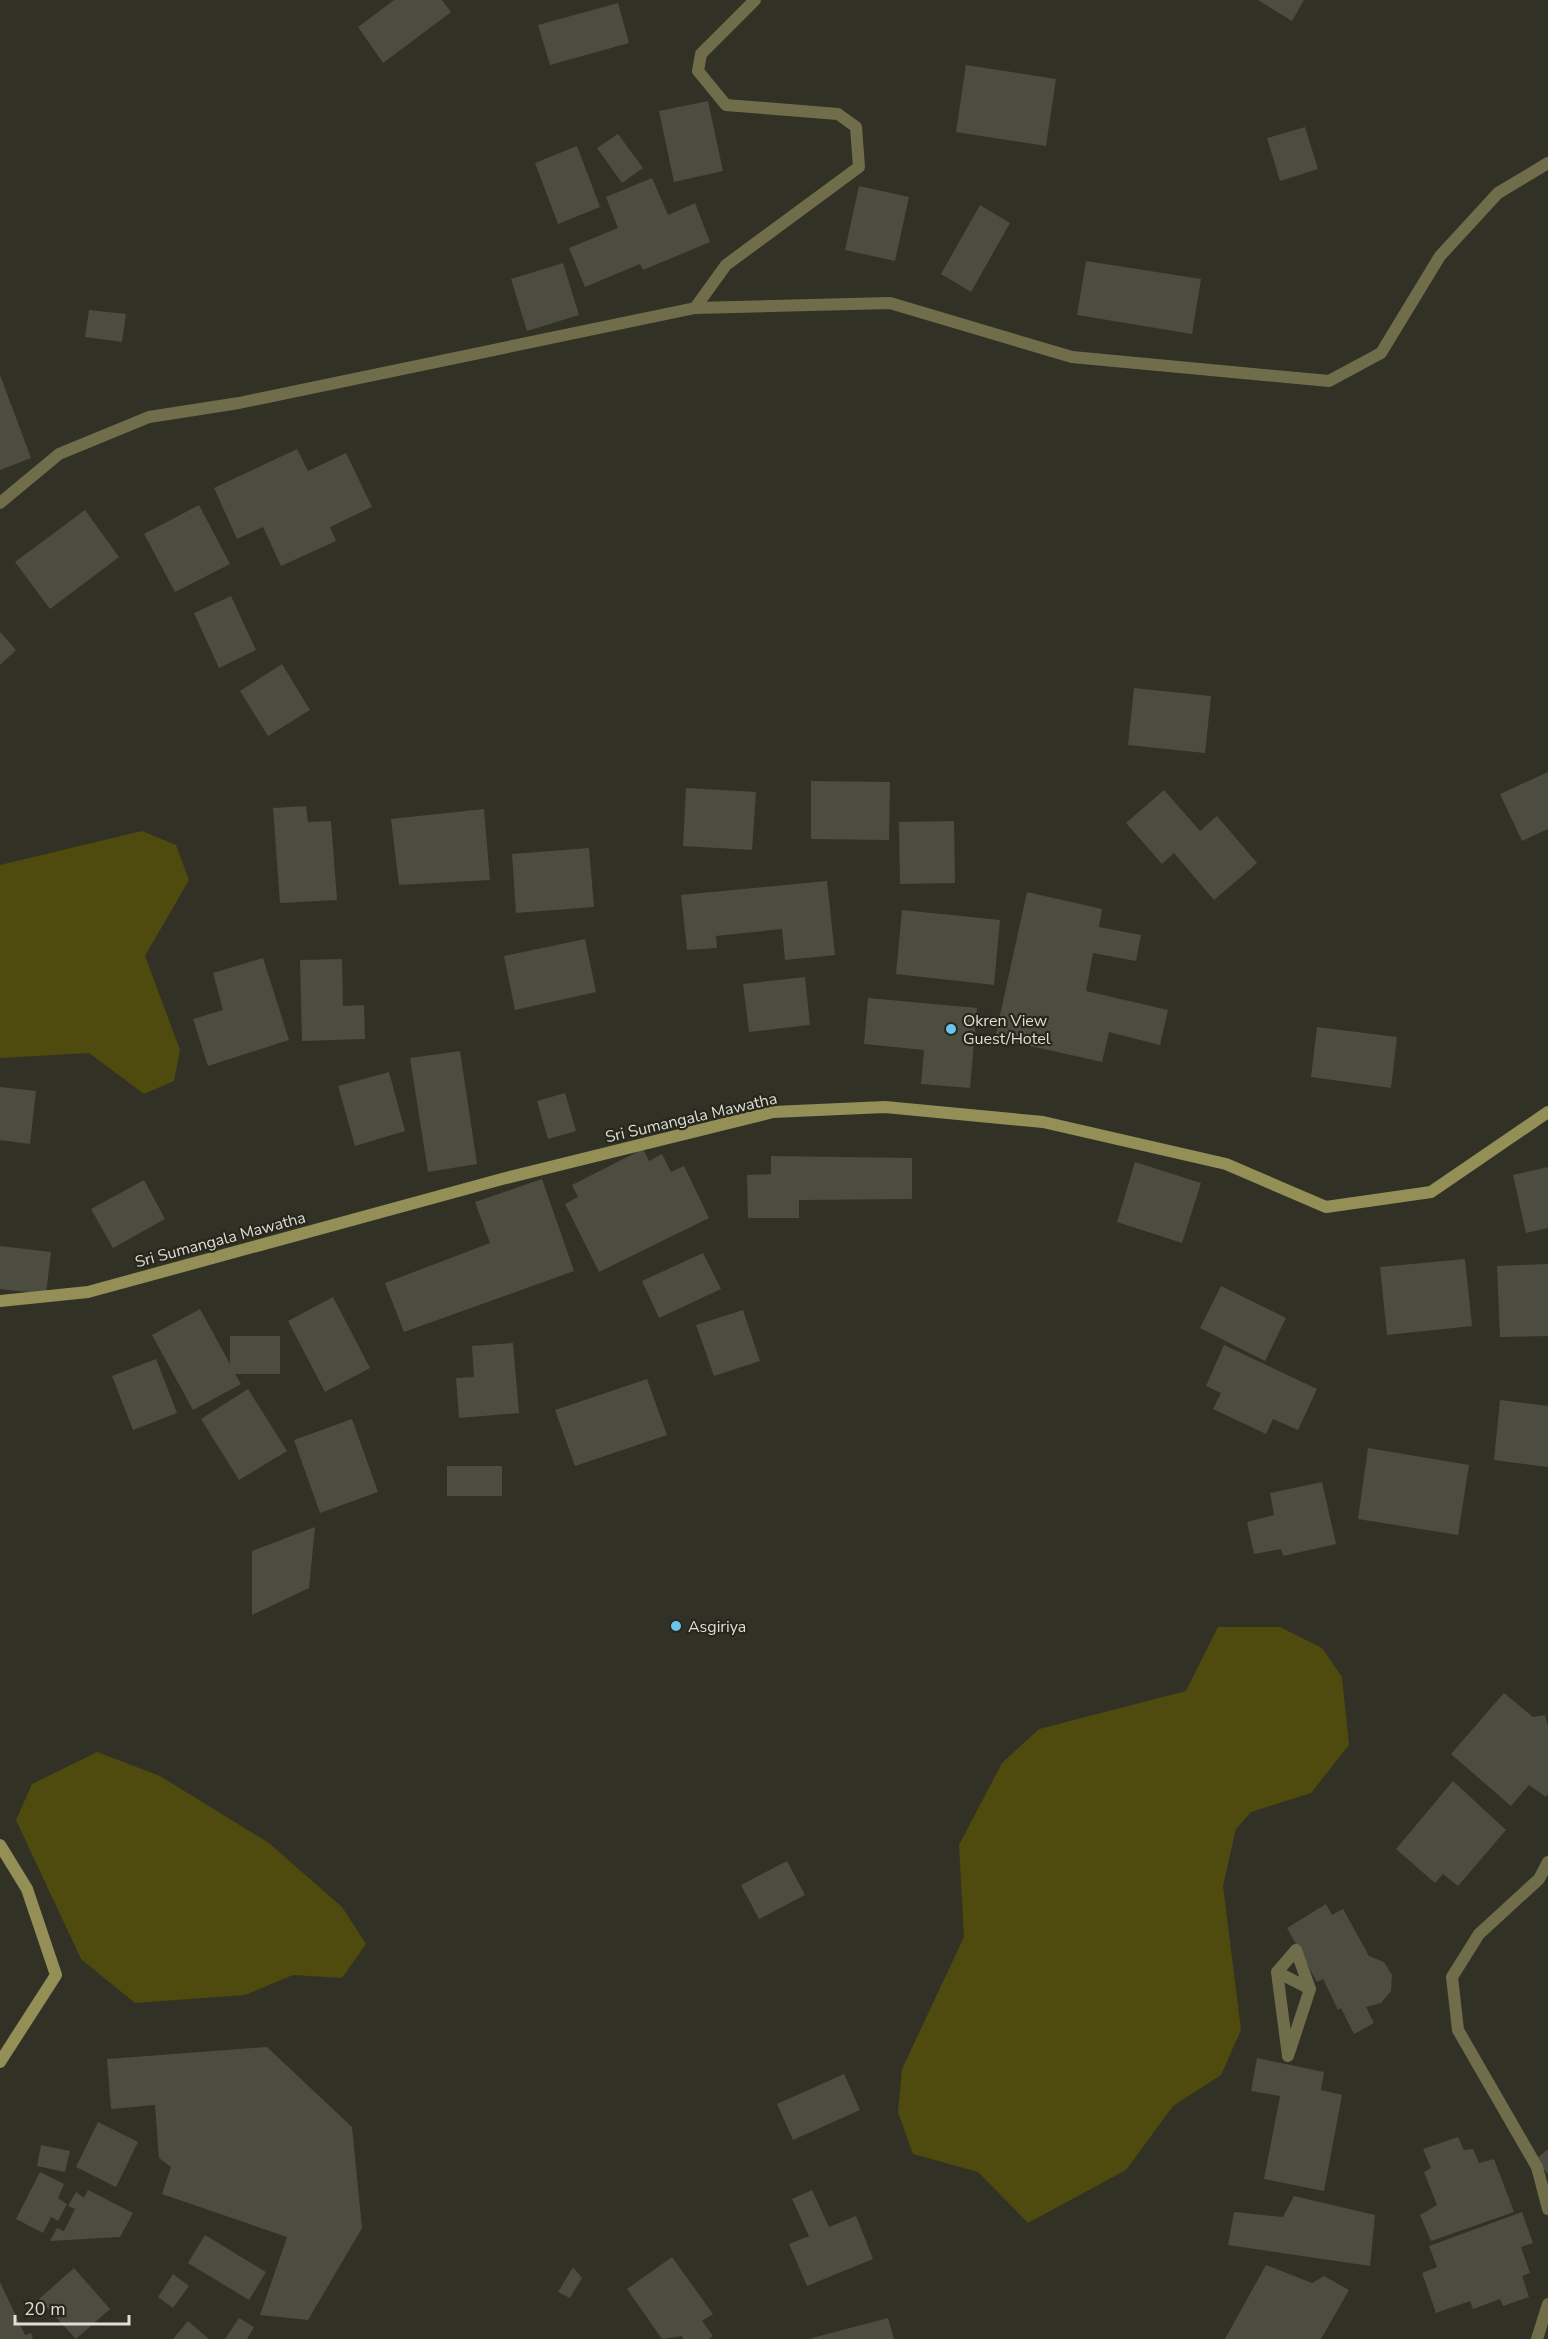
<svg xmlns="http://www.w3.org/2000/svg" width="1548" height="2339" font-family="'Nunito Sans',sans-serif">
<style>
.green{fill:#4f4a0d}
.building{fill:#4d4c40}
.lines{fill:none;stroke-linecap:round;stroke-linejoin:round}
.lane{stroke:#706d4b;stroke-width:12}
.street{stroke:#706d4b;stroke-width:12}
.secondary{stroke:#948f57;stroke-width:12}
.poi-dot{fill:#69c4f0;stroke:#28271c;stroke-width:2}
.labels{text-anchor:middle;stroke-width:4.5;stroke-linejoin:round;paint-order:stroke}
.poi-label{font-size:16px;fill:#dfded7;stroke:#28271c;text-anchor:start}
.street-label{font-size:16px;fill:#dfded7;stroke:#28271c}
</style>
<rect width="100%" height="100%" fill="#323125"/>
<!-- green -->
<path class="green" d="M142 831 176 845 189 880 145 956 180 1050 174 1081 144 1094 89 1053 0 1058V865Z
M1218 1627H1280L1322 1648 1342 1677 1349 1745 1311 1793 1251 1812 1236 1829 1223 1886 1241 2030 1221 2075 1173 2106 1126 2170 1028 2223 978 2172 913 2154 898 2112 902 2069 964 1937 959 1845 1002 1763 1039 1729 1186 1691Z
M97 1752 160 1776 269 1843 342 1907 366 1944 342 1978 293 1975 245 1995 135 2003 81 1959 16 1820 32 1784Z"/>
<!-- building -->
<path class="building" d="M394 0H442L451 12 383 63 358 27Z
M1258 0H1304L1292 21Z
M618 3 629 43 550 65 538 25Z
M966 65 1056 79 1046 146 956 132Z
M708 101 723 171 674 182 659 111Z
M1305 127 1318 169 1280 181 1267 138Z
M618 134 643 168 622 183 597 148Z
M577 146 600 207 558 224 535 163Z
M652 178 668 215 695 203 710 242 643 270 640 264 585 287 569 248 618 228 606 197Z
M859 186 909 197 895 261 845 250Z
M980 205 1010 223 971 292 941 274Z
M1086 261 1201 279 1192 334 1077 315Z
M563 263 579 315 527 331 511 279Z
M89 310 126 314 122 342 85 337Z
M0 375 31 458 0 470Z
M297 449 308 471 346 453 372 507 330 527 336 541 281 566 263 527 237 539 214 488Z
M199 505 230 564 175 592 144 534Z
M85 510 119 557 50 609 15 562Z
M231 596 256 650 219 668 194 613Z
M0 632 16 650 0 665Z
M282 664 310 710 268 736 240 691Z
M1134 688 1211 696 1205 753 1128 745Z
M1548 772V829L1522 841 1500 794Z
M811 781 890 782 889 840 811 839Z
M686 788 756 792 752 850 683 846Z
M1164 790 1200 831 1217 816 1257 863 1214 900 1174 853 1162 864 1126 823Z
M306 806 308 822 331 821 337 900 280 903 273 808Z
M484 809 490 880 399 885 391 819Z
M954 821 955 883 900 884 899 822Z
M589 848 594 907 516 913 512 854Z
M827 881 835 955 785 960 782 929 716 936 717 948 687 950 681 895Z
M1027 892 1102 909 1099 927 1141 935 1136 961 1093 953 1086 991 1168 1010 1160 1045 1109 1032 1102 1062 995 1038Z
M902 910 1000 920 994 985 896 974Z
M585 939 596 992 515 1010 504 956Z
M263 958 289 1040 208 1066 193 1019 223 1010 213 973Z
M342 959 343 1006 364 1005 365 1039 302 1041 300 960Z
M805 977 810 1025 749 1032 743 984Z
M868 998 977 1008 970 1088 921 1084 924 1050 864 1044Z
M1317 1027 1397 1037 1391 1088 1311 1077Z
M460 1051 477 1164 428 1172 410 1058Z
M389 1072 405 1131 355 1146 338 1086Z
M0 1087 36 1091 30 1144 0 1140Z
M565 1093 576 1131 548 1139 537 1101Z
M643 1149 649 1161 662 1154 671 1172 684 1166 709 1218 599 1272 565 1204 578 1197 572 1185Z
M771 1156 912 1158V1199L799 1200V1218H748L747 1175 771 1174Z
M1135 1162 1201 1183 1182 1243 1117 1222Z
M1548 1167V1228L1526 1233 1513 1175Z
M542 1179 574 1271 404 1332 385 1283 490 1243 475 1202Z
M144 1180 165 1219 113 1248 91 1209Z
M0 1246 51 1252 46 1294 0 1289Z
M703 1253 721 1289 659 1318 642 1281Z
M1465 1259 1472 1326 1387 1335 1380 1267Z
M1548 1264V1336L1500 1337 1497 1266Z
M1221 1286 1286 1318 1265 1361 1200 1328Z
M333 1297 370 1368 325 1392 288 1321Z
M200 1309 230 1364V1336H280V1374H235L241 1384 193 1410 152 1335Z
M743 1310 760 1361 714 1376 696 1325Z
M513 1343 519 1413 459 1418 456 1378 474 1377 472 1346Z
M1224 1345 1317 1389 1298 1430 1273 1419 1266 1434 1213 1409 1221 1393 1206 1386Z
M156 1359 177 1413 133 1430 112 1376Z
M647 1379 667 1435 575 1466 555 1410Z
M248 1389 287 1451 239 1480 201 1419Z
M1500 1400 1548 1406V1467L1494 1460Z
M352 1419 378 1492 320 1513 294 1440Z
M1368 1448 1469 1465 1458 1535 1358 1519Z
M447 1466H502V1496H447Z
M1322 1482 1336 1544 1283 1556 1281 1549 1254 1554 1247 1522 1274 1515 1270 1493Z
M315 1527 309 1588 252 1615V1551Z
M1504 1693 1533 1717 1545 1715 1548 1726V1794L1546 1797 1529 1785 1511 1806 1451 1754Z
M1453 1781 1506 1830 1458 1886 1443 1874 1435 1883 1396 1849Z
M787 1861 805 1895 759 1919 741 1885Z
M1326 1904 1332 1915 1343 1909 1369 1956 1384 1962 1392 1975 1391 1991 1381 2003 1366 2007 1374 2023 1354 2034 1341 2008 1338 2010 1323 1979 1317 1982 1287 1928Z
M267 2047 352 2127 362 2228 308 2320 260 2315 287 2237 162 2194 171 2167 159 2158 155 2105 111 2109 107 2059Z
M1257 2058 1324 2072 1321 2090 1342 2095 1324 2191 1264 2179 1280 2096 1251 2091Z
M844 2074 860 2110 793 2140 777 2104Z
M98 2122 138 2142 116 2187 76 2167Z
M1458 2137 1464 2150 1473 2149 1479 2163 1494 2159 1514 2212 1431 2241 1420 2215 1437 2205 1424 2172 1431 2168 1423 2149Z
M41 2145 70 2151 65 2172 37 2166Z
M1548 2149V2174L1535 2160Z
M40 2172 64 2184 58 2198 67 2204 58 2221 51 2217 43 2233 16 2219Z
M88 2190 133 2213 120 2237 50 2241 57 2228 64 2231 75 2209 68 2206 76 2192 84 2198Z
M812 2190 829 2227 856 2216 873 2259 807 2286 789 2244 809 2236 792 2199Z
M1294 2196 1375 2215 1370 2266 1228 2245 1234 2212 1283 2217Z
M1522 2212 1533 2243 1521 2247 1530 2273 1522 2276 1529 2297 1503 2306 1500 2299 1473 2309 1470 2301 1436 2313 1422 2273 1437 2267 1429 2246Z
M205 2235 266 2272 249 2300 188 2263Z
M672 2257 713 2314 702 2321 713 2336 709 2339H683L682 2336 662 2339 627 2289Z
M1266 2265 1312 2283 1324 2276 1349 2290 1321 2339H1225Z
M573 2267 582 2278 570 2298 558 2292Z
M74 2268 110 2309 76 2339 39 2299Z
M173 2274 189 2286 173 2308 158 2297Z
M0 2282 25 2335 31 2333 33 2339H0Z
M239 2318 254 2327 247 2339H225Z
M888 2318 894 2339H812V2338Z
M188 2321 209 2339H173Z"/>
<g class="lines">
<!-- lane -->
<path class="lane" d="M695 308 726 265 859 167 856 127 838 114 726 105 698 71 701 54 755 0"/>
<!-- street -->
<path class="street" d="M0 503 59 454 149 417 239 403 695 308 890 303 1072 357 1329 381 1381 353 1440 256 1498 193 1548 163
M1548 1862 1539 1879 1479 1934 1452 1977 1458 2030 1537 2167 1548 2209
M1296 1950 1310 1989 1288 2056 1277 1972Z
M1277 1972 1310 1989
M1537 2339 1548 2304"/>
<!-- secondary -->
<path class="secondary" d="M0 1301 88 1292 502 1179 773 1112 885 1107 1043 1122 1226 1164 1326 1207 1431 1192 1548 1112
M0 1845 27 1889 56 1975 0 2062"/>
</g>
<!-- markers -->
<g class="poi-dot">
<circle cx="951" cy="1029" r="6"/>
<circle cx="676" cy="1626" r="6"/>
</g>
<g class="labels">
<!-- poi labels -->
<g class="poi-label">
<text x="963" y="1026">Okren View<tspan x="963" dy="18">Guest/Hotel</tspan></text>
<text x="688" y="1632">Asgiriya</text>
</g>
<!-- street labels -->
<g class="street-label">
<text transform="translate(691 1117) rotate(-13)" y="6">Sri Sumangala Mawatha</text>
<text transform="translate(220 1239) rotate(-15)" y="6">Sri Sumangala Mawatha</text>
</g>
</g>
<!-- scale -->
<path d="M15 2315v9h114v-9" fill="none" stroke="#dfded7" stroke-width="3"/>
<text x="24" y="2315" font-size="18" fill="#dfded7" stroke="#28271c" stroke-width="4.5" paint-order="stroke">20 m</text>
</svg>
